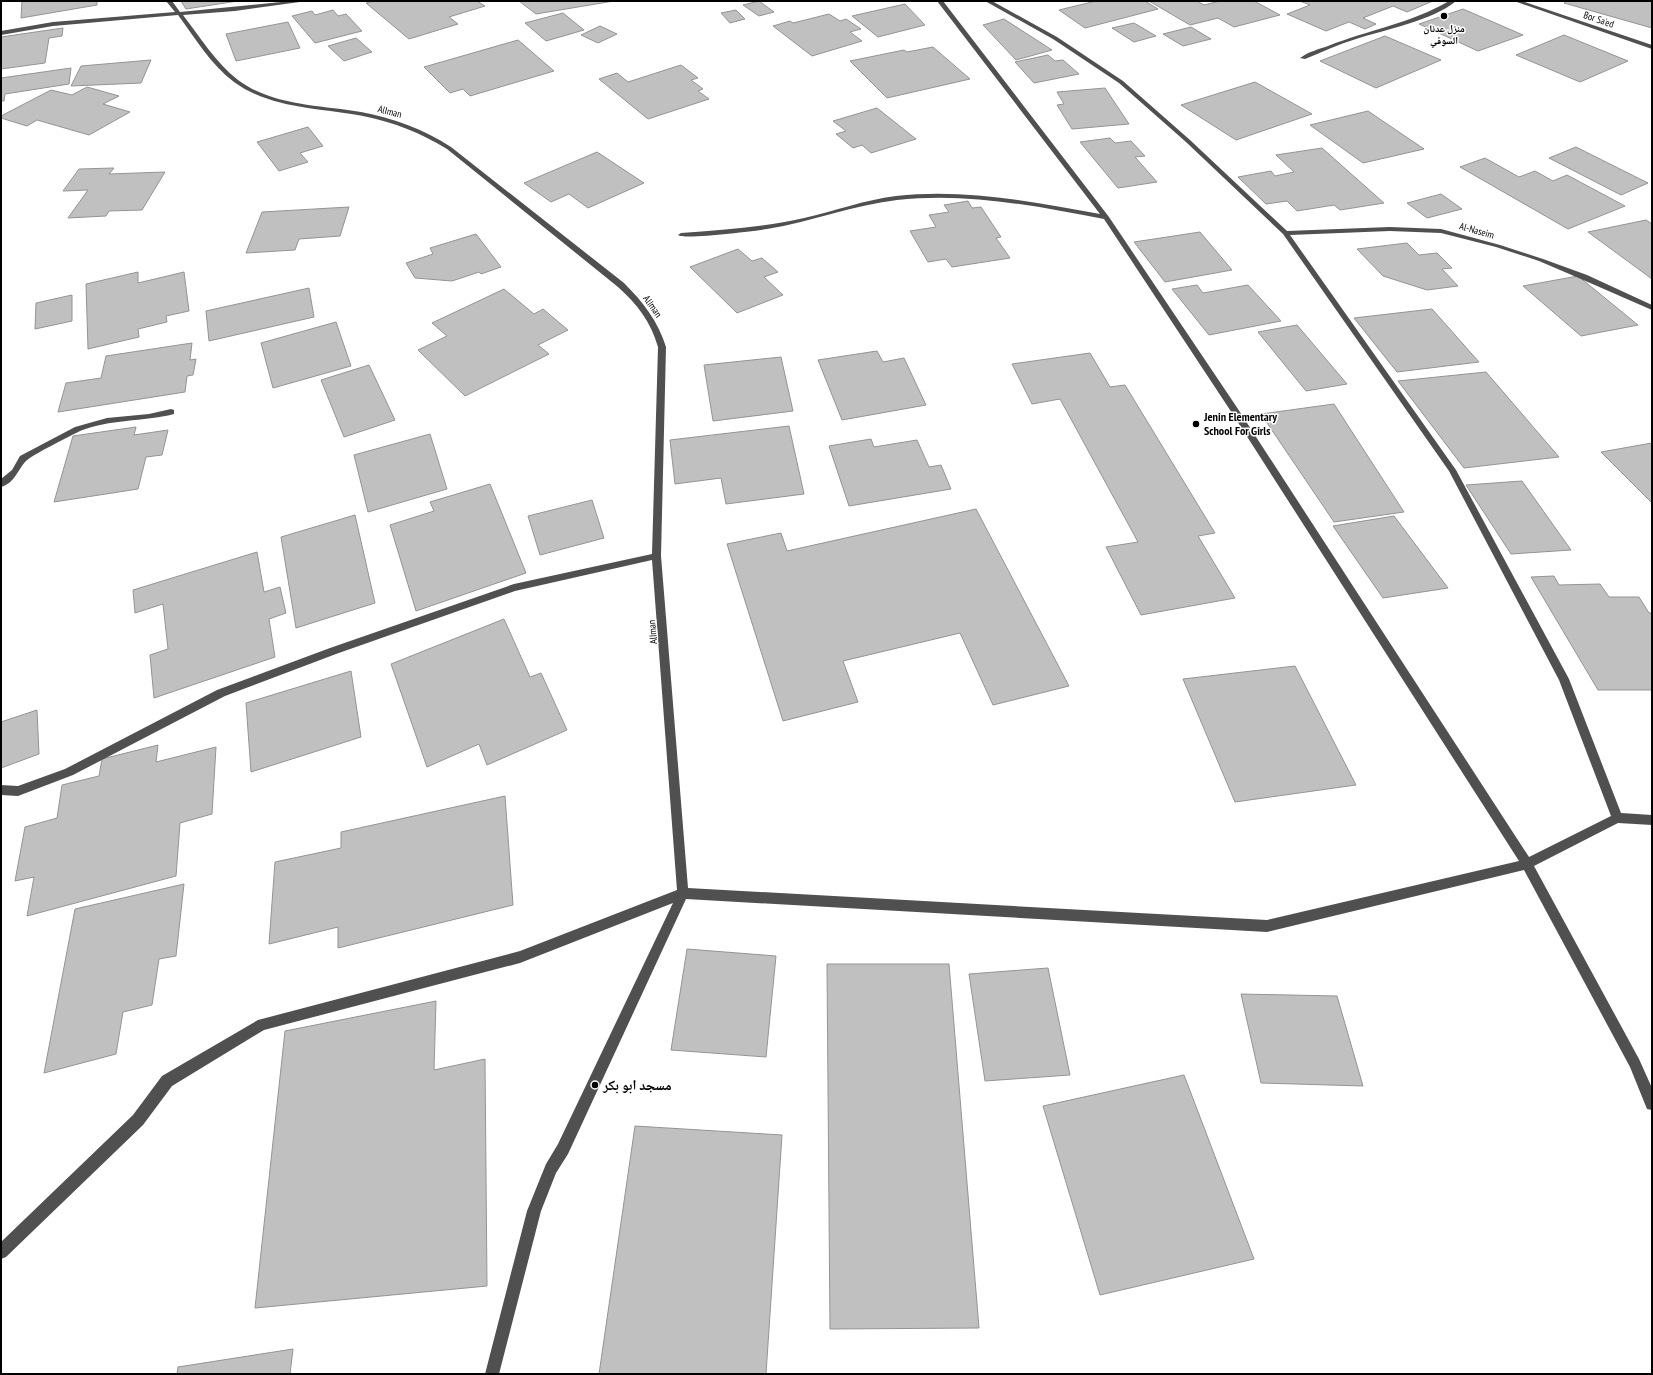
<svg xmlns="http://www.w3.org/2000/svg" width="1653" height="1375" font-family="'PT Sans Narrow','Noto Naskh Arabic',sans-serif">
<style>
.building{fill:#c0c0c0;stroke:#949494}
.lines{fill:none;stroke-linecap:round;stroke-linejoin:round}
.minor{fill:#505050;fill-rule:evenodd}
.poi-dot{fill:#000;stroke:#fff;stroke-width:1.5}
.labels{text-anchor:middle;stroke-width:3;stroke-linejoin:round;paint-order:stroke}
.far-street-label{font-size:10px;fill:#000;stroke:#fff}
.far-poi-label{font-size:10px;font-weight:bold;fill:#000;stroke:#fff}
.poi-label{font-size:12px;font-weight:bold;fill:#000;stroke:#fff;text-anchor:start}
.near-poi-label{font-size:14px;font-weight:bold;fill:#000;stroke:#fff;text-anchor:start}
</style>
<rect width="100%" height="100%" fill="#fff"/>
<!-- building -->
<path class="building" d="M22 1H97V5L21 18Z
M181 1H238L186 9Z
M374 1H477L485 6 449 17 458 24 409 39 366 3Z
M519 1H614L536 14Z
M759 1 774 12 759 16 743 5Z
M1096 1H1145L1158 9 1085 28 1059 10Z
M1149 1H1197L1204 5 1220 1H1254L1280 15 1234 27 1218 18 1190 25Z
M1300 1H1433L1407 12 1393 6 1363 18 1376 24 1365 29 1349 22 1326 31 1287 14 1310 5Z
M1566 1H1652V28L1564 3Z
M905 4 925 25 878 37 852 16Z
M1463 9 1523 35 1478 51 1419 24Z
M333 10 338 16 346 14 362 31 315 43 292 16 312 11 315 15Z
M736 10 745 19 730 23 721 13Z
M563 13 584 30 546 41 525 23Z
M829 14 840 21 846 19 861 29 850 32 862 41 812 56 773 26 790 21 793 23Z
M1004 19 1052 50 1016 60 983 25Z
M288 22 300 48 236 61 226 34Z
M1134 23 1156 36 1134 42 1112 28Z
M600 26 617 34 598 43 581 35Z
M1191 27 1211 39 1183 46 1163 34Z
M63 28 62 36 49 38 45 63 1 69V37Z
M1564 35 1628 61 1580 82 1516 55Z
M1385 36 1441 60 1376 88 1320 61Z
M356 38 372 52 344 61 328 46Z
M518 40 554 71 470 96 463 89 450 93 424 67Z
M933 47 970 79 887 98 850 61 904 50 907 52Z
M1048 55 1055 61 1063 60 1079 74 1034 83 1015 62Z
M151 60 141 83 71 86 81 66Z
M681 65 698 78 691 80 703 89 698 91 709 99 648 119 599 79 617 73 628 82Z
M71 68 69 84 5 94 4 101H1V78Z
M1255 82 1312 114 1236 140 1181 105Z
M87 87 119 96 103 104 130 112 89 135 37 120 27 126 1 118V116L51 90 72 95Z
M1105 88 1129 124 1072 129 1057 105 1064 104 1057 92Z
M877 108 916 139 871 153 862 145 853 148 836 134 846 131 833 121Z
M1368 111 1424 149 1363 163 1310 125Z
M308 127 323 146 300 153 308 162 279 171 257 142Z
M1110 138 1115 143 1131 141 1145 156 1135 157 1157 182 1118 188 1080 142Z
M1576 147 1648 183 1621 195 1549 158Z
M1322 148 1384 203 1340 210 1334 205 1297 211 1287 201 1266 204 1238 177 1271 171 1275 176 1294 172 1276 155Z
M597 152 644 183 588 208 569 194 551 202 524 183Z
M1485 158 1519 177 1535 171 1553 181 1567 175 1625 206 1568 229 1460 167Z
M114 168 109 174 165 172 142 210 109 211 106 216 68 218 88 190 63 191 79 169Z
M1441 194 1462 209 1427 218 1407 203Z
M968 201 972 208 981 207 1001 237 996 238 1010 258 952 267 946 259 928 262 910 231 936 227 929 215 949 212 944 205Z
M349 207 340 236 299 239 295 250 246 253 262 212Z
M1646 220 1652 224V279L1588 232Z
M1200 232 1232 270 1165 282 1134 242Z
M476 234 501 267 481 274 479 272 452 281 415 278 406 263 433 254 430 248Z
M1407 243 1419 255 1437 253 1452 268 1442 269 1458 286 1427 290 1383 276 1357 249Z
M738 249 752 261 762 258 778 272 764 277 783 295 737 313 690 267Z
M138 272V283L184 272 189 311 166 316 167 322 138 329 139 337 88 349 86 284Z
M1578 276 1638 325 1581 336 1523 286Z
M1197 285 1203 293 1248 285 1281 321 1209 335 1172 289Z
M309 288 314 317 209 341 206 311Z
M504 289 534 314 543 309 568 330 538 345 549 354 465 396 418 350 447 336 432 323Z
M72 295V321L35 329 36 303Z
M1432 309 1479 362 1397 372 1354 318Z
M336 322 351 366 273 388 261 343Z
M1297 325 1347 384 1306 391 1258 332Z
M192 343 190 360 196 359 193 375 187 376 185 392 58 412 66 383 101 378 106 356Z
M877 351 883 362 904 358 926 405 842 420 818 360Z
M1090 353 1110 387 1125 385 1215 533 1198 536 1235 598 1141 615 1106 547 1138 542 1060 399 1032 404 1012 364Z
M781 357 793 411 713 421 704 365Z
M369 365 395 420 344 437 321 380Z
M1486 372 1559 457 1464 468 1398 381Z
M1334 404 1404 512 1334 522 1261 414Z
M789 426 804 494 726 504 721 478 675 484 670 440Z
M136 427 134 435 168 430 162 455 146 457 138 489 54 502 73 436Z
M430 434 447 489 368 512 354 455Z
M871 439 874 447 917 440 929 467 941 465 951 489 849 506 829 446Z
M1652 443V503L1601 452Z
M1522 481 1571 550 1511 554 1466 485Z
M490 484 526 573 416 611 390 525 434 511 430 502Z
M592 500 604 538 540 555 528 516Z
M976 509 1069 686 993 705 960 633 843 661 858 702 783 721 727 544 781 533 787 551Z
M355 515 375 603 296 628 281 537Z
M1394 516 1448 588 1383 598 1333 526Z
M257 552 264 592 280 587 286 613 269 619 275 657 154 698 150 655 168 649 163 604 135 613 133 590Z
M1554 576 1559 585 1600 584 1609 597H1639L1649 613H1652V690H1598L1531 577Z
M504 619 530 677 541 673 567 730 487 765 479 744 427 767 391 664Z
M1295 666 1356 785 1235 802 1183 679Z
M351 671 361 737 251 772 246 703Z
M37 710 39 754 1 768V722Z
M158 745 156 762 216 747 212 814 180 823 176 876 27 916 34 877 15 881 25 827 57 818 62 785 99 776 102 759Z
M505 796 513 905 338 948V927L269 944 275 862 341 848V832Z
M184 884 176 956 159 959 152 1005 123 1012 116 1054 44 1073 75 909Z
M687 949 776 956 766 1057 671 1050Z
M827 964H949L979 1328 830 1329Z
M1048 968 1070 1075 985 1081 969 974Z
M1241 994 1337 996 1363 1086 1261 1083Z
M436 1001 434 1070 485 1059 487 1286 255 1308 285 1031Z
M1184 1075 1254 1259 1100 1295 1043 1106Z
M635 1126 782 1135 766 1374H599Z
M293 1349 290 1374H177L178 1367Z"/>
<g class="lines">
<!-- minor -->
<path class="minor" d="M166 1H172L180 12 291 1H307L235 11 183 15C200 37 216 63 238 80 273 106 320 105 361 112 393 118 423 129 451 147L624 283C643 302 658 321 666 347L661 556 688 888 1267 920 1519 861 1230 410 1104 219C1035 206 967 192 897 200 853 205 811 222 767 229 754 231 684 240 678 235L681 233C722 230 764 227 804 218 835 211 864 200 896 196 964 188 1033 202 1100 214L937 1H943L1109 217 1236 406 1529 857 1611 816 1559 680 1449 471 1283 234 1186 142 1119 83 1053 39 985 1H992L1057 37 1123 81 1190 140 1287 231 1390 227 1441 229 1500 245 1543 259 1587 275 1652 305V310L1581 279 1539 261 1496 247 1441 233 1390 231 1290 235 1456 470 1569 679 1621 813 1652 815V825L1618 823 1534 866 1639 1059 1652 1088V1110L1647 1109 1630 1067 1524 870 1267 932 686 899 568 1154 556 1173 541 1211 499 1374H485L527 1211 546 1164 558 1144 673 903 520 963 264 1030 172 1086 143 1125 6 1257 1 1259V1242L133 1115 162 1076 258 1020 520 951 677 890 652 560 515 591 336 654 225 696 73 775 18 796 1 795V785L18 786 65 769 217 690 330 648 514 584 652 554 658 347C651 322 637 304 618 287L447 149C421 133 393 122 363 116 320 108 271 109 234 82 211 65 195 38 178 15L53 26 1 35V31L53 22 175 12Z
M1449 1H1456C1434 20 1384 30 1356 39 1339 44 1322 52 1305 59L1300 58C1308 52 1319 49 1328 46 1368 30 1412 23 1449 1Z
M1514 1H1522L1652 45V49Z
M171 409 174 410V414C143 422 109 419 80 431 72 435 30 456 26 461 18 469 15 483 1 487V479L12 470 20 456 75 427 107 418 149 414Z"/>
</g>
<!-- markers -->
<g class="poi-dot">
<circle cx="1444" cy="16" r="4"/>
<circle cx="1196" cy="424" r="4"/>
<circle cx="595" cy="1085" r="4"/>
</g>
<g class="labels">
<!-- far-street labels -->
<g class="far-street-label">
<text transform="translate(1599 19) rotate(19)" y="4">Bor Sa'ed</text>
<text transform="translate(390 111) rotate(15)" y="4">AlIman</text>
<text transform="translate(1477 230) rotate(16)" y="4">Al-Naseim</text>
<text transform="translate(653 306) rotate(55)" y="4">AlIman</text>
<text transform="translate(652 632) rotate(-95)" y="4">AlIman</text>
</g>
<!-- far-poi labels -->
<g class="far-poi-label">
<text x="1444" y="32">منزل عدنان<tspan x="1444" dy="12">السوقي</tspan></text>
</g>
<!-- poi labels -->
<g class="poi-label">
<text x="1204" y="421">Jenin Elementary<tspan x="1204" dy="14">School For Girls</tspan></text>
</g>
<!-- near-poi labels -->
<g class="near-poi-label">
<text x="603" y="1090">مسجد ابو بكر</text>
</g>
</g>
<!-- border -->
<rect width="1653" height="1375" fill="none" stroke="#000000" stroke-width="4"/>
</svg>
